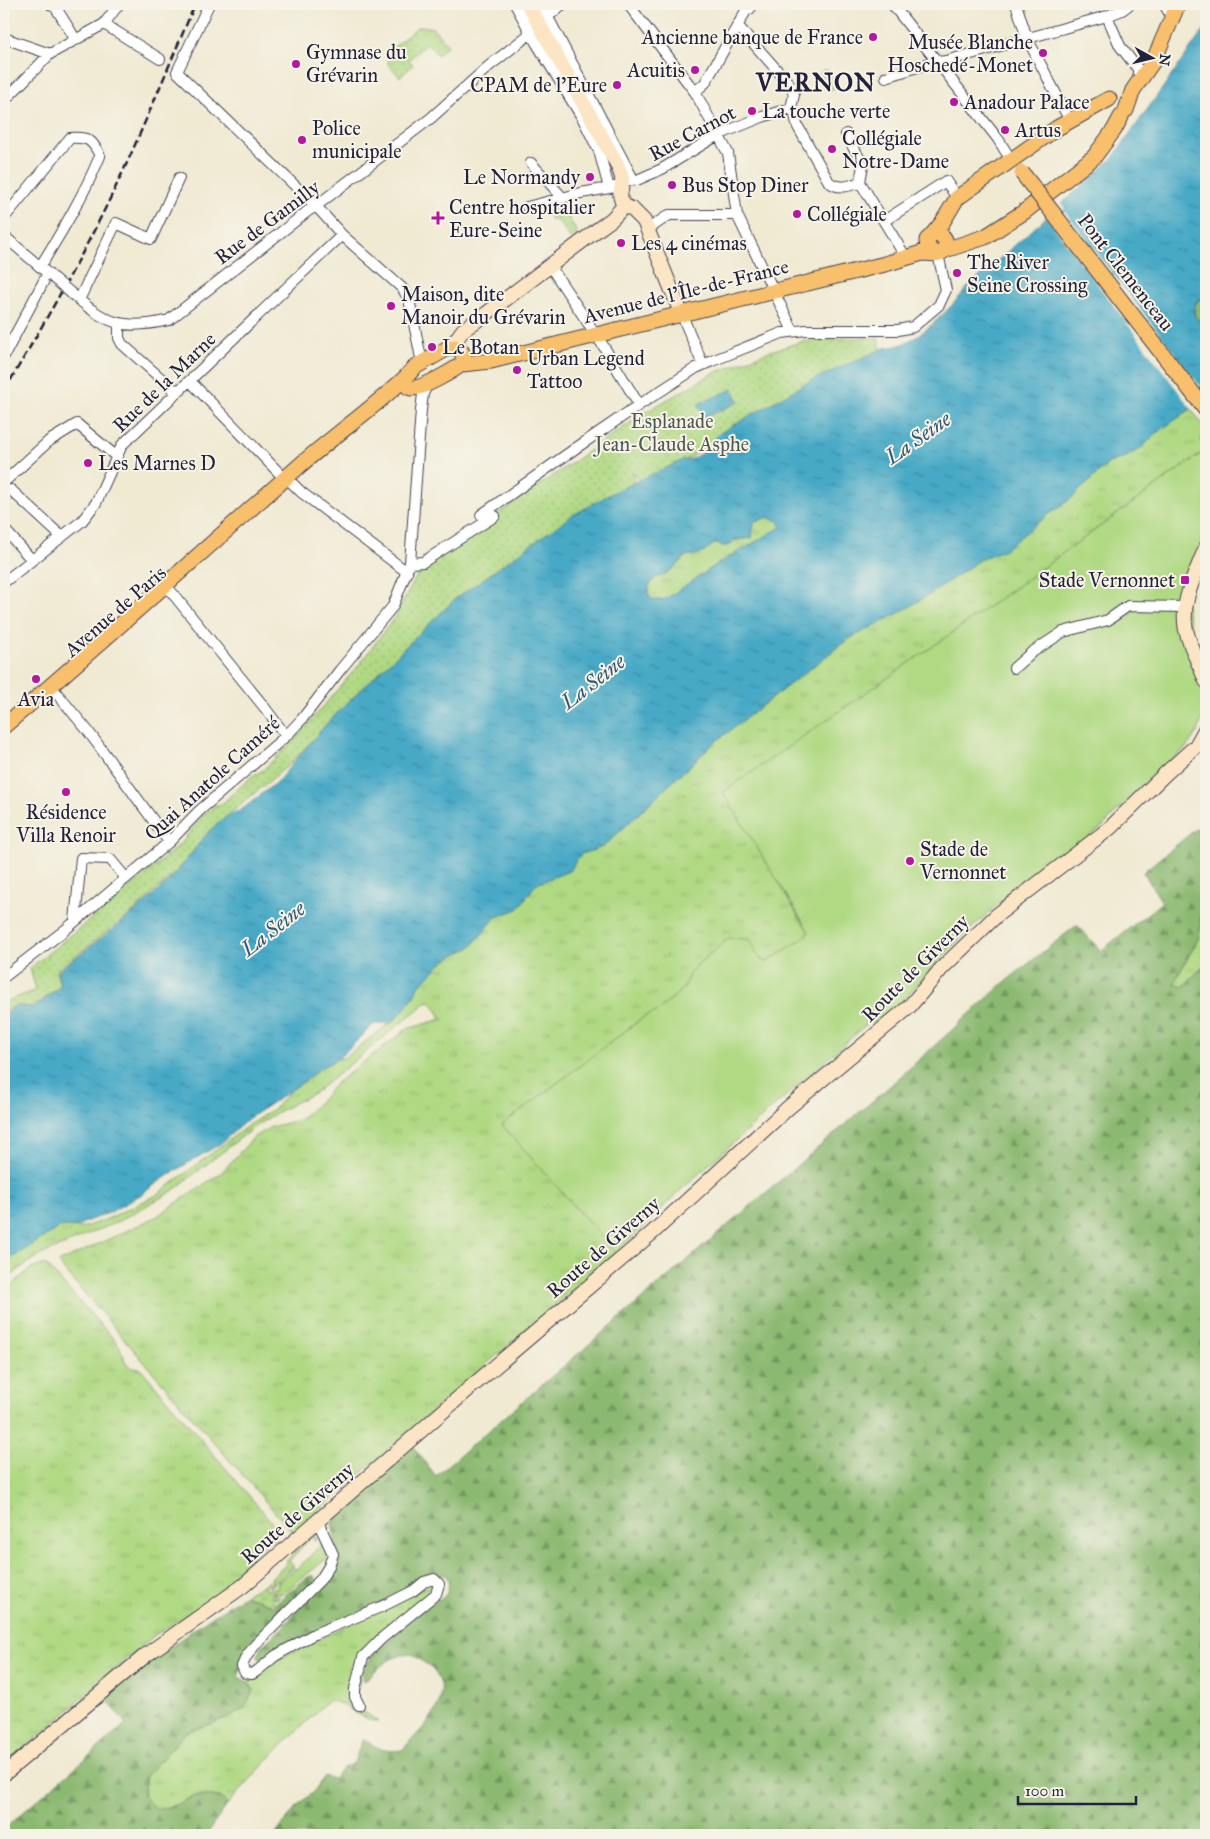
<svg xmlns="http://www.w3.org/2000/svg" width="1210" height="1839" font-family="'IM FELL Great Primer',serif">
<style>
.grass{fill:url(#grass-tufts);stroke:#697e5f}
.forest{fill:url(#forest-firs);stroke:#576e56}
.park{fill:url(#park-dots);stroke:#697e5f}
.garden{fill:#b0d983;stroke:#697e5f}
.water{fill:url(#water-ripples);stroke:#346680;fill-rule:evenodd}
.pier{fill:#f0ead3}
.lines{fill:none;stroke-linecap:round;stroke-linejoin:round}
.minor-casing{stroke:#414052;stroke-width:12}
.secondary-casing{stroke:#414052;stroke-width:16}
.primary-casing{stroke:#414052;stroke-width:17}
.minor{stroke:#fff;stroke-width:10}
.secondary{stroke:#fce5c4;stroke-width:14}
.primary{stroke:#f8bf6c;stroke-width:15}
.rail{stroke:#22223b;stroke-width:2.5;stroke-dasharray:8 4;stroke-linecap:butt}
.minor-bridge-casing{stroke:#414052;stroke-width:12;stroke-linecap:butt}
.primary-bridge-casing{stroke:#414052;stroke-width:17;stroke-linecap:butt}
.minor-bridge{stroke:#fff;stroke-width:10}
.primary-bridge{stroke:#f8bf6c;stroke-width:15}
.poi-dot{fill:#b5179e;stroke:#f7f3e8;stroke-width:2}
.labels{text-anchor:middle;stroke-width:4;stroke-linejoin:round;paint-order:stroke}
.poi-label{font-size:20px;fill:#22223b;stroke:#f7f3e8;text-anchor:start}
.street-label{font-size:20px;fill:#22223b;stroke:#f7f3e8}
.park-label{font-size:20px;fill:#4d5951;stroke:#f7f3e8}
.water-label{font-size:21px;font-style:italic;fill:#305873;stroke:#f7f3e8}
.district-label{font-size:25px;font-weight:bold;letter-spacing:1px;fill:#22223b;stroke:#f7f3e8}
</style>
<defs>
<pattern id="grass-tufts" width="24" height="20" patternUnits="userSpaceOnUse" patternTransform="scale(1.25)"><rect width="24" height="20" fill="#b0d983"/><path d="M3 7l-1-3M5 7V3M7 7l1-3M15 17l-1-3M17 17v-4M19 17l1-3" fill="none" stroke="#97ba72"/></pattern>
<pattern id="forest-firs" width="22" height="20" patternUnits="userSpaceOnUse" patternTransform="scale(1.25)"><rect width="22" height="20" fill="#8cb971"/><path d="M5 1l3.5 6h-7zM16 11l3.5 6h-7z" fill="#72965e"/></pattern>
<pattern id="park-dots" width="8" height="8" patternUnits="userSpaceOnUse" patternTransform="scale(1.25)"><rect width="8" height="8" fill="#b0d983"/><path d="M2 2h.1M6 6h.1" fill="none" stroke="#97ba72" stroke-width="1.8" stroke-linecap="round"/></pattern>
<pattern id="water-ripples" width="26" height="14" patternUnits="userSpaceOnUse" patternTransform="scale(1.25)"><rect width="26" height="14" fill="#46a9c6"/><path d="M2 4q2-2 4 0t4 0M15 11q2-2 4 0t4 0" fill="none" stroke="#3a89a2"/></pattern>
</defs>
<rect width="100%" height="100%" fill="#f7f3e8"/>
<filter id="ink" filterUnits="userSpaceOnUse"><feTurbulence type="fractalNoise" baseFrequency=".02" numOctaves="2"/><feDisplacementMap in="SourceGraphic" scale="10" xChannelSelector="R" yChannelSelector="G"/><feConvolveMatrix kernelMatrix="1 2 1 2 8 2 1 2 1" color-interpolation-filters="sRGB"/></filter>
<filter id="wash" filterUnits="userSpaceOnUse"><feTurbulence type="fractalNoise" baseFrequency=".0096" numOctaves="4" result="noise"/><feDisplacementMap in="SourceGraphic" scale="20" xChannelSelector="R" yChannelSelector="G"/><feGaussianBlur stdDeviation="1.12" result="paint"/><feColorMatrix in="noise" values="0 0 0 0 0 0 0 0 0 0 0 0 0 0 0 0 0 1.4 0 .05"/><feComposite in="paint" operator="in"/></filter>
<g filter="url(#wash)">
<rect width="100%" height="100%" fill="#f0ead3"/>
<!-- grass -->
<path class="grass" d="M1191 409 1206 429 1201 440 1206 450 955 631 785 895 809 932 801 940 765 963 756 953 749 939 689 974 684 988 657 1012 645 1016 503 1125 616 1253 418 1423 293 1533 58 1263 156 1217 221 1173 254 1137 271 1127 299 1120 320 1102 335 1084 407 1029 442 1019 432 1003 428 1001 422 1006 316 1092 281 1110 257 1125 171 1192 115 1223 45 1253 27 1263 4 1282V1263L59 1227 82 1228 105 1220 157 1195 246 1127 276 1107 292 1089 320 1068 338 1059 344 1058 398 1017 415 995 417 988 442 963 456 954 470 948 496 917 518 909 535 884 569 871 581 854 603 847 715 742 847 640 932 593 979 560 1005 549 1045 517 1068 501 1109 463 1128 456 1144 445 1155 434Z
M767 517 778 521 781 527 719 563 664 600H654L648 596 649 586 655 578 664 575 680 563 685 556 705 552 713 544 751 538 753 523Z
M1206 918V963L1183 987 1174 983 1198 939 1201 926Z
M45 1264 119 1345 126 1363 132 1368 141 1369 280 1532 249 1558 245 1569 201 1606 155 1635 4 1766V1292L29 1270Z
M312 1534 317 1539 315 1541 311 1537 289 1561 294 1567C285 1573 275 1584 267 1588L272 1582 271 1578 286 1565V1561Z
M323 1543 329 1552 326 1559 282 1594 280 1593 273 1595 277 1588 278 1582 296 1568 297 1569Z
M269 1581 264 1587 265 1590H268L275 1587 270 1596 274 1597 280 1596 269 1605 258 1599 244 1596Z
M431 1586H435L436 1588 365 1653 355 1703 363 1711 378 1722C362 1720 343 1702 329 1700L274 1753 228 1804 220 1797 194 1796 178 1804 157 1810 143 1796 146 1776 186 1732 214 1723 243 1710 254 1690 248 1682 255 1679 269 1666 288 1654 423 1588Z"/>
<!-- forest -->
<path class="forest" d="M1206 295V325H1203L1195 317 1194 306 1199 299Z
M1206 821V918L1201 926 1198 939 1174 983 1183 987 1206 963V1835H275L297 1807 314 1791 325 1776 333 1779 343 1768 354 1763 363 1738C376 1748 385 1753 402 1750 421 1730 460 1696 431 1668 426 1663 418 1659 412 1654 396 1655 387 1660 375 1671 371 1674 368 1679 363 1681L364 1668 376 1651 425 1606 444 1597 448 1592 449 1580 445 1575H438L428 1579 266 1661 259 1659 258 1655 261 1647 281 1629 339 1562 332 1522 411 1444 436 1476 890 1086 1005 982 1077 925 1101 951 1162 902 1143 872Z
M313 1575 316 1581 247 1652 238 1677 248 1682 254 1690 243 1710 214 1723 186 1732 146 1776 143 1796 157 1810 178 1804 194 1796 220 1797 228 1804 206 1835H4V1829L126 1724 104 1696 208 1619 244 1596 258 1599 272 1606 308 1577Z"/>
<!-- park -->
<path class="park" d="M422 26 433 28 448 45 438 55 427 43 409 60 413 65 400 77 388 64 389 51 417 27Z
M560 203 578 234 571 239 558 221 551 220 547 207Z
M855 338H878L881 350 864 357 760 410 688 459 639 483 634 473H632L635 482 587 507 441 613 347 703 291 763 209 831 178 870 137 909 56 971 60 986 33 1007 16 1005 4 1012V1002L36 990 30 968 144 876 181 843 203 815 214 806 223 803 252 776 263 770 292 742 359 665 395 617 419 572 495 516 644 413 712 374 767 352 801 342Z"/>
<!-- garden -->
<path class="garden" d="M823 70H827L838 83 837 88 827 90 822 85V78L820 73Z
M1206 450V525L1183 592 1203 686 1205 709 1198 731 1186 748 1152 776 1102 827 1003 900 956 942 883 1022H869L685 1186 616 1253 502 1125 645 1016 657 1012 684 988 689 974 699 963 729 938 749 939 756 953 765 963 801 940 809 932 723 792 955 631Z"/>
<!-- water -->
<path class="water" d="M1206 27V295L1196 302 1193 311C1195 317 1199 325 1206 325V394L1192 408 1155 434 1144 446 1128 456 1109 463 1068 501 1045 517 1005 549 979 560 932 593 899 613 847 640 715 742 603 847 581 854 569 871 536 884 518 909 496 917 470 948 456 954 442 963 417 988 415 995 398 1017 390 1023 374 1024 338 1059 320 1068 308 1079 249 1118 220 1144 173 1172 140 1195 109 1213 85 1222 78 1227H60L4 1263V1014L16 1006 34 1008 61 986 57 972C99 939 145 909 180 868 194 851 217 815 240 811L278 781 327 723 455 599 571 516 614 492 683 460H690L702 453 720 433 808 382 884 348C915 348 949 309 968 287L1112 159ZM767 517 778 521 781 527 719 563 664 600H654L648 596 649 586 655 578 664 575 680 563 685 556C700 554 702 556 713 544L718 543 722 546H728L735 540 752 538 754 523Z
M733 389 739 402 704 418 698 404Z"/>
<!-- pier -->
<path class="pier" d="M1061 202 1065 207 1063 209 1206 394V398L1193 411 1047 217H1044Z"/>
</g>
<g filter="url(#ink)">
<g class="lines">
<!-- minor casing -->
<g class="minor-casing">
<path id="minor" d="M50 4 56 8 76 40
M209 4 177 72 316 206 342 235 402 288 409 299 422 363
M515 4 537 44 583 119 599 151 609 188
M541 4 633 179
M628 4 695 92 728 153 737 215 793 331
M892 4 998 139 1011 160
M1016 4 1027 38 1070 121
M1164 4 1172 18
M1107 16 1120 46 1138 69V72
M104 24 160 59
M738 26 792 87 794 95 791 108
M4 38 50 54
M886 77 930 63 946 61 1107 16 1122 10 1130 4
M695 92 705 83 747 9H750L753 4
M4 101 50 54 104 24 119 4
M791 108 795 114 797 125 829 182C839 190 850 186 860 182
M846 134 863 165 860 182
M531 163 563 198
M627 181 637 180 662 169 718 135 762 117 791 108
M860 182 902 251
M527 207 581 193 615 187
M4 218 70 138C88 137 92 139 100 156 84 195 62 231 40 267
M884 221 946 181 957 198
M647 230 669 215H737
M4 236 45 271
M550 266 604 347 639 405
M72 294C107 324 123 331 169 320L308 211 316 206 431 118 489 66 531 33 540 23 563 4
M79 300 116 223 151 239 179 178
M681 313 703 365
M119 324V338L122 344 173 389 181 390
M4 356 48 273
M190 381 285 479 290 481 301 492 407 572
M4 482 49 441 77 424 117 457
M11 490 62 537
M4 529 32 560
M410 563 423 562 495 516 481 515 576 448 639 405 696 368 712 361 782 333 806 330H898L913 327 939 305 946 290 938 254
M4 582 82 521 96 503 122 445 342 235
M165 584 265 708 286 736
M1014 668 1031 653 1063 632 1108 620 1128 606 1185 607
M50 685 88 731 169 842
M75 921 81 858 110 859 125 877
M4 977 65 930 169 842 199 811 286 736 302 719 340 670 393 606 410 563 421 410 423 394 428 383
M318 1522 333 1554 329 1566 321 1579 255 1645 246 1657 242 1666 245 1673 252 1674 257 1671 275 1656 314 1634 383 1606 413 1591 424 1582 434 1579 439 1584 436 1594 382 1638 363 1657 355 1689V1697L359 1705"/>
</g>
<!-- secondary casing -->
<g class="secondary-casing">
<path id="secondary" d="M528 4 618 166C619 170 623 177 622 182 622 194 617 192 624 206L632 209 644 221 681 313
M451 347 463 330 486 314 597 230 612 219 624 206
M1206 547C1196 573 1180 602 1186 630 1190 647 1200 665 1206 681
M4 1774 146 1655 243 1586 471 1387 652 1233 789 1107 909 1007 942 968 997 915 1110 828 1166 773 1196 746 1206 728"/>
</g>
<!-- primary casing -->
<g class="primary-casing">
<path id="primary" d="M1126 110 1133 90 1154 60 1178 4
M932 235 942 223 957 198 1057 128 1109 99
M945 250 985 237 1024 212 1094 157 1114 130 1121 117
M455 347C463 350 465 356 462 364 454 370 421 390 411 388 406 387 405 382 405 378L415 367 448 348Z
M462 364 491 361 885 264 922 253C927 253 934 255 939 253 950 251 947 239 940 234L932 235 927 240 928 248 934 253
M4 726C103 642 199 554 297 468 332 437 371 410 405 378"/>
</g>
<!-- minor -->
<use href="#minor" class="minor"/>
<!-- secondary -->
<use href="#secondary" class="secondary"/>
<!-- primary -->
<use href="#primary" class="primary"/>
<!-- rail -->
<path class="rail" d="M4 391C50 314 94 236 131 154 153 104 174 54 195 4"/>
<!-- minor-bridge casing -->
<g class="minor-bridge-casing">
<path id="minor-bridge" d="M51 276 72 294"/>
</g>
<!-- primary-bridge casing -->
<g class="primary-bridge-casing">
<path id="primary-bridge" d="M1022 173 1206 410"/>
</g>
<!-- minor-bridge -->
<use href="#minor-bridge" class="minor-bridge"/>
<!-- primary-bridge -->
<use href="#primary-bridge" class="primary-bridge"/>
</g>
</g>
<!-- markers -->
<g class="poi-dot">
<circle cx="873" cy="37" r="5"/>
<circle cx="1043" cy="53" r="5"/>
<circle cx="296" cy="64" r="5"/>
<circle cx="695" cy="70" r="5"/>
<circle cx="617" cy="85" r="5"/>
<circle cx="954" cy="102" r="5"/>
<circle cx="752" cy="111" r="5"/>
<circle cx="1005" cy="130" r="5"/>
<circle cx="302" cy="140" r="5"/>
<circle cx="832" cy="149" r="5"/>
<circle cx="590" cy="177" r="5"/>
<circle cx="672" cy="185" r="5"/>
<circle cx="797" cy="214" r="5"/>
<path d="M435.5 210.5h5v5h5v5h-5v5h-5v-5h-5v-5h5z"/>
<circle cx="621" cy="243" r="5"/>
<circle cx="957" cy="273" r="5"/>
<circle cx="391" cy="306" r="5"/>
<circle cx="432" cy="347" r="5"/>
<circle cx="517" cy="370" r="5"/>
<circle cx="88" cy="463" r="5"/>
<rect x="1180" y="575" width="10" height="10" rx="2.5"/>
<circle cx="36" cy="679" r="5"/>
<circle cx="66" cy="792" r="5"/>
<circle cx="910" cy="861" r="5"/>
</g>
<g class="labels">
<!-- poi labels -->
<g class="poi-label">
<text x="863" y="44" text-anchor="end">Ancienne banque de France</text>
<text x="1033" y="49" text-anchor="end">Musée Blanche<tspan x="1033" dy="23">Hoschedé-Monet</tspan></text>
<text x="306" y="59">Gymnase du<tspan x="306" dy="23">Grévarin</tspan></text>
<text x="685" y="77" text-anchor="end">Acuitis</text>
<text x="607" y="92" text-anchor="end">CPAM de l'Eure</text>
<text x="964" y="109">Anadour Palace</text>
<text x="762" y="118">La touche verte</text>
<text x="312" y="135">Police<tspan x="312" dy="23">municipale</tspan></text>
<text x="1015" y="137">Artus</text>
<text x="842" y="145">Collégiale<tspan x="842" dy="23">Notre-Dame</tspan></text>
<text x="580" y="184" text-anchor="end">Le Normandy</text>
<text x="682" y="192">Bus Stop Diner</text>
<text x="449" y="214">Centre hospitalier<tspan x="449" dy="23">Eure-Seine</tspan></text>
<text x="807" y="221">Collégiale</text>
<text x="631" y="250">Les 4 cinémas</text>
<text x="967" y="269">The River<tspan x="967" dy="23">Seine Crossing</tspan></text>
<text x="401" y="301">Maison, dite<tspan x="401" dy="23">Manoir du Grévarin</tspan></text>
<text x="442" y="354">Le Botan</text>
<text x="527" y="365">Urban Legend<tspan x="527" dy="23">Tattoo</tspan></text>
<text x="98" y="470">Les Marnes D</text>
<text x="1175" y="587" text-anchor="end">Stade Vernonnet</text>
<text x="36" y="706" text-anchor="middle">Avia</text>
<text x="66" y="819" text-anchor="middle">Résidence<tspan x="66" dy="23">Villa Renoir</tspan></text>
<text x="920" y="856">Stade de<tspan x="920" dy="23">Vernonnet</tspan></text>
</g>
<!-- street labels -->
<g class="street-label">
<text transform="translate(692 133) rotate(-28)" y="7">Rue Carnot</text>
<text transform="translate(267 222) rotate(-37)" y="7">Rue de Gamilly</text>
<text transform="translate(1126 272) rotate(52)" y="7">Pont Clemenceau</text>
<text transform="translate(686 291) rotate(-14)" y="7">Avenue de l'Île-de-France</text>
<text transform="translate(164 382) rotate(-44)" y="7">Rue de la Marne</text>
<text transform="translate(115 611) rotate(-41)" y="7">Avenue de Paris</text>
<text transform="translate(212 778) rotate(-42)" y="7">Quai Anatole Caméré</text>
<text transform="translate(915 968) rotate(-45)" y="7">Route de Giverny</text>
<text transform="translate(603 1247) rotate(-41)" y="7">Route de Giverny</text>
<text transform="translate(297 1513) rotate(-41)" y="7">Route de Giverny</text>
</g>
<!-- park labels -->
<g class="park-label">
<text x="672" y="428">Esplanade<tspan x="672" dy="23">Jean-Claude Asphe</tspan></text>
</g>
<!-- water labels -->
<g class="water-label">
<text transform="translate(918 438) rotate(-35)" y="7">La Seine</text>
<text transform="translate(593 682) rotate(-38)" y="7">La Seine</text>
<text transform="translate(273 929) rotate(-38)" y="7">La Seine</text>
</g>
<!-- district labels -->
<g class="district-label">
<text x="816" y="91">VERNON</text>
</g>
</g>
<!-- margin -->
<rect width="1210" height="1839" fill="none" stroke="#f7f3e8" stroke-width="20"/>
<!-- north arrow -->
<g transform="translate(1152 58) rotate(98)" stroke="#f7f3e8" stroke-width="4" paint-order="stroke">
<path d="M0-4L9 19L0 12L-9 19Z" fill="#22223b"/>
<text y="-8" font-size="14" font-weight="bold" text-anchor="middle" fill="#22223b">N</text>
</g>
<!-- scale -->
<path d="M1018 1796v8h118v-8" fill="none" stroke="#22223b" stroke-width="2.5"/>
<text x="1025" y="1796" font-size="15" fill="#22223b" stroke="#f7f3e8" stroke-width="4" paint-order="stroke">100 m</text>
</svg>
